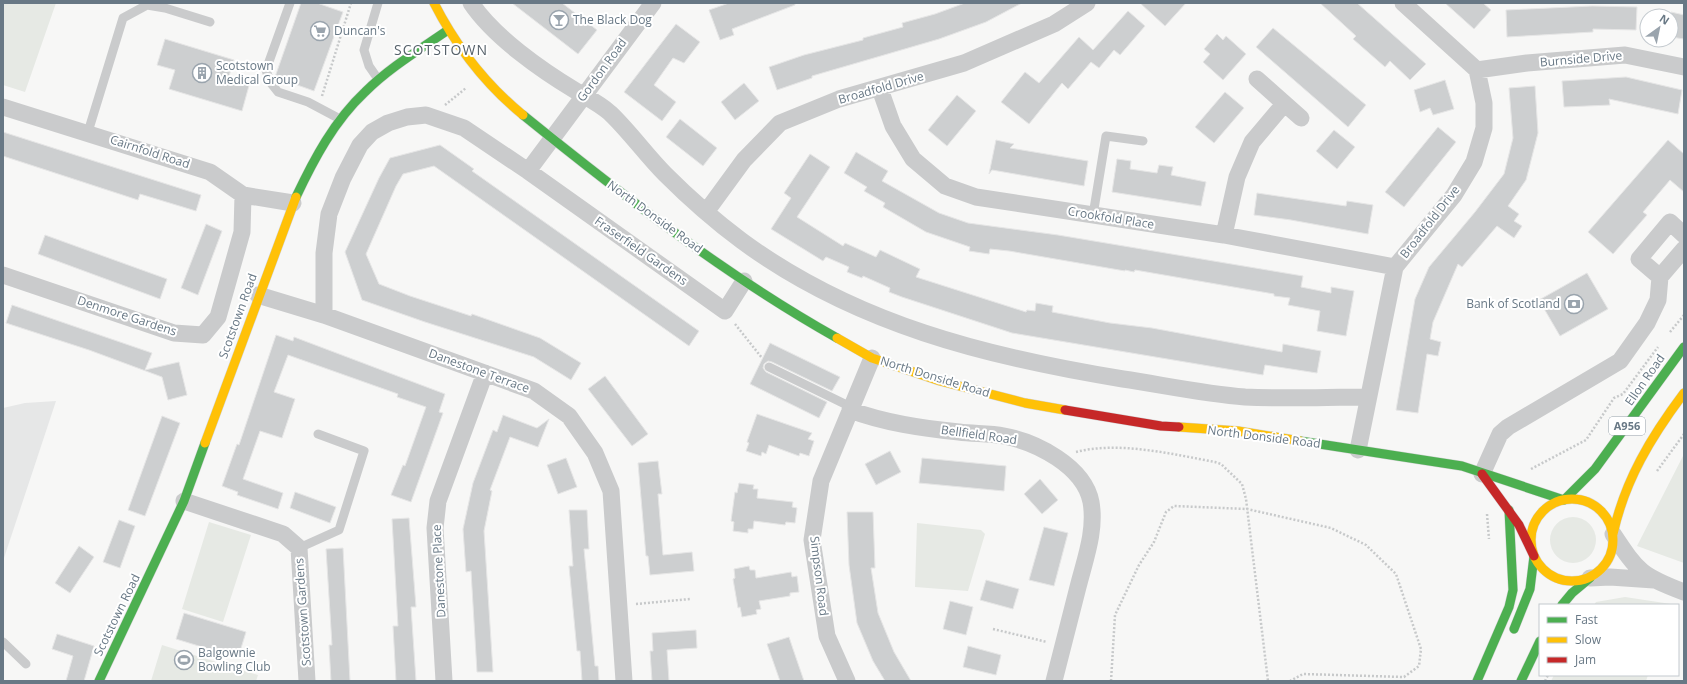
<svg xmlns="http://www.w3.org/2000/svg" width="1687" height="684" font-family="'Open Sans',sans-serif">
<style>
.built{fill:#e6e7e7}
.green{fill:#e6e9e4}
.building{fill:#cdcfd0;stroke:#e6e6e6}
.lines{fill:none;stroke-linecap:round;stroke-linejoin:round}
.fast-casing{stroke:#d4d5d6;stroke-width:10}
.slow-casing{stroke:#d4d5d6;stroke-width:10}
.jam-casing{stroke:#d4d5d6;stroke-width:10}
.path{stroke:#c7c9ca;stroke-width:2.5;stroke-dasharray:2 2;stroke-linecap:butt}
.lane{stroke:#cacbcc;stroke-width:9}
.street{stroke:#cacbcc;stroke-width:17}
.fast{stroke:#4caf50;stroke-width:9}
.slow{stroke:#ffc107;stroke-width:9}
.jam{stroke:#c62828;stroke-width:9}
.labels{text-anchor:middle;stroke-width:4;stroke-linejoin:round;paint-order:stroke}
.shield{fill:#fff;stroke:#95a0aa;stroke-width:1}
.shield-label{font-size:11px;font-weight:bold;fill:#687885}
.poi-label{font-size:12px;fill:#687885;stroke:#fff;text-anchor:start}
.street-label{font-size:12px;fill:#687885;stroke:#fff}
.quarter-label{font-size:14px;letter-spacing:1px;fill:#56616a;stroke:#fff}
</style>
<rect width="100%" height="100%" fill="#f7f7f6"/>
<!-- built -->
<path class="built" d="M56 401 4 558 3 561V408L25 403Z"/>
<!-- green -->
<path class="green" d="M3 3H56L25 92 3 85Z
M1684 454V563L1637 546Z
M1550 540a23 23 0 1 1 46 0a23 23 0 1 1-46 0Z
M209 522 251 535 223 622 182 609Z
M917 523 981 530 985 534 968 591 915 587Z
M1625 597 1671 604 1594 605 1596 602Z
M162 645 258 675 256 681H151Z
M1554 675H1648L1646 681H1551Z"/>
<!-- building -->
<path class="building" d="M301 3H317L343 12 314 91 275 77Z
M512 3H562L597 30 578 54Z
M729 3H795V5L732 29 734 35 720 40 709 10Z
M965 3H1022L986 22 939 39 812 76V78L777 90 769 67 804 55 863 40V38L903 27 902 23 935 14Z
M1140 3H1186L1165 26Z
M1320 3H1357L1426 64 1410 80 1390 61 1385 67 1353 39 1356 36Z
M1445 3H1483L1491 10 1474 29Z
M1592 6 1637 7 1636 30 1593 29V32L1507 37 1506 10Z
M1128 11 1145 26 1120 55 1114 50 1099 68 1091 62 1068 89 1062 83 1029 124 1001 102 1025 72 1039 83 1079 37 1093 50Z
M1671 12 1684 15V39L1671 37Z
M676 24 700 42 684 63 673 58 654 85 676 102 662 121 624 92Z
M1273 28 1366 105 1348 127 1256 47Z
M1217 34 1223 40 1226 36 1246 54 1223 80 1203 62 1210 54 1204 49Z
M165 39 234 60 229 76 250 82 242 111 169 89 175 70 157 65Z
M1626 77 1682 90 1678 114 1609 99 1610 105 1564 107 1562 81Z
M1445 80 1454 109 1433 115 1430 108 1420 112 1414 90Z
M744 83 759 101 735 120 721 102Z
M1535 86 1538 133 1526 180 1508 206 1519 214 1514 221 1522 226 1514 238 1497 226 1462 267 1458 264 1433 322 1430 339 1441 342 1438 356 1427 354 1418 413 1396 410 1415 299 1429 267 1475 212 1504 174 1513 138 1509 88Z
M1225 92 1244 108 1214 143 1195 127Z
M957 95 976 111 947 146 928 130Z
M680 119 717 148 703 166 666 137Z
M1438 127 1456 142 1404 207 1385 192Z
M1334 130 1355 147 1337 169 1316 151Z
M3 132 201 195 196 211 140 194 138 200 3 156Z
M996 140 1014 144 1010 148 1088 161 1084 186 992 170 989 174Z
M1668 140 1684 154V192L1670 180 1643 212 1647 215 1613 254 1588 232Z
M440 145 474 169 472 171 699 331 689 346 434 166 403 174 396 186 366 254 379 284 410 296 471 316 472 314 540 338 581 363 571 380 534 357 425 322 362 300 345 252 379 178 390 158Z
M856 152 888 171 882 181 939 213 968 223 1058 235 1303 276 1301 287 1331 293V287L1354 291 1346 336 1317 331 1320 311 1288 305 1290 298 1274 296V294L1135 270 1134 272 1125 270V271L1009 251 990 249 989 254 969 251 970 247 926 232 883 207 885 203 864 191 867 187 844 173Z
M810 154 830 167 797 217 843 246 845 243 876 257 880 250 920 269 916 277 1026 312 1027 310 1035 311 1036 303 1053 306 1052 312 1110 323 1152 328 1282 352 1283 344 1321 351 1317 373 1265 365 1263 375 1012 333 902 297 889 292 890 288 863 276 862 278 847 272 849 267 826 257 823 261 771 229 791 198 784 193Z
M1117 159 1131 161 1130 169 1157 173 1159 165 1173 167 1171 175 1206 182 1201 206 1112 192Z
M1257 193 1346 206 1347 201 1373 205 1368 234 1291 220 1254 215Z
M206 224 222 231 198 295 181 288Z
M45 235 167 279 160 299 38 254Z
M1587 273 1608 309 1560 336 1539 300Z
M12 305 152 353 145 370 179 362 187 395 168 400 162 377 89 350 6 323Z
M276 335 293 341 294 337 445 394 439 412 443 413 411 502 391 495 403 465 405 466 426 407 397 397 398 394 288 355 274 392 295 399 282 438 260 431 243 479 283 493 278 509 237 495 238 492 222 486 237 444 239 445Z
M770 343 840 377 832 391 772 362 768 361 764 364 763 368 766 372 827 402 819 418 750 384Z
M605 376 648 434 632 446 588 389Z
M757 414 812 433 808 439 814 441 809 456 800 453 799 456 769 445 766 454 762 452 761 456 746 451 749 443 747 442Z
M503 415 537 428 549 419 538 447 510 437 490 490 492 491 484 531 493 672H477L471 571 466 572 463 529 473 483 493 430 497 432Z
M162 416 180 423 145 516 128 510Z
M890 451 901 472 876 485 865 464Z
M566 458 577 487 558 494 547 465Z
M922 458 1006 466 1004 491 919 483Z
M658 461 662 494H658L663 555 692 552 694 571 650 575 648 556H646L638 463Z
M1040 479 1058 500 1042 514 1024 494Z
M739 483 754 485 753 489H758L757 498 793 502 792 507 797 508 795 523 786 522 785 525 754 521 753 529H748V533L733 531 734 522 731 521 735 492 737 493Z
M295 492 336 507 330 523 290 508Z
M569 510H587L589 549H584L595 666H598L599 681H582L580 651H577L569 566H573Z
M847 512H873L875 568H871L878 613 894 652 911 681H885L873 661 857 623 849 565Z
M409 518 416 607H411L416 681H396L393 626H398L392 519Z
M119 520 135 526 120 568 103 562Z
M1044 527 1068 533 1054 586 1029 580Z
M79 546 94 557 70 593 55 583Z
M343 548 350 681H331L329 645H332L326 549Z
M749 566 750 570H755L756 578 791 572 792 577 797 576 799 592 790 593V596L759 601 761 609 756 610 757 614 742 617 740 607 738 608 733 579 735 578 734 569Z
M986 580 1019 589 1013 609 980 600Z
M950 601 973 607 966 635 943 629Z
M184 613 246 632 238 658 176 639Z
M696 630 697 648 667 650 669 681H652L650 651H653L652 633Z
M57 634 94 646 84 681H66L73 656 52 649Z
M789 637 793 649 804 681H780L767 644Z
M968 646 1001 655 996 675 963 667Z"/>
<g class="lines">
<!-- fast casing -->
<g class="fast-casing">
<path id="fast" d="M523 115C622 195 725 275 837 338
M296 197C314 159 334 121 365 92 389 68 419 50 448 30
M1300 441 1462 466 1564 500
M1564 500 1595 469 1684 347
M1562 605 1572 593 1590 578
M1514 629 1530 589 1534 556
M99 681 184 501 205 443
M1477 681 1509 607 1513 590 1509 510
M1521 681 1540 641"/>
</g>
<!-- slow casing -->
<g class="slow-casing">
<path id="slow" d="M434 3C456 46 485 84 523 115
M837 338 872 358 940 381 1025 403 1065 410
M1179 427 1238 431 1300 441
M205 443 296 197
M1531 540a41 41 0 1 1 82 0a41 41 0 1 1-82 0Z
M1613 534C1625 480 1651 437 1684 393"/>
</g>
<!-- jam casing -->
<g class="jam-casing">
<path id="jam" d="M1065 410 1161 426 1179 427
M1482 474 1519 525 1534 556"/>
</g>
<!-- path -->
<path class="path" d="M322 96 351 3
M445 105 466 88
M735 324 762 358
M1670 332 1684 315
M1076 452C1119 441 1172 454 1215 462L1221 464 1242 484 1246 499 1268 681
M1531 469 1586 440 1614 398 1623 394 1658 347
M1657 471 1684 434
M1487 514 1489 539
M636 604 690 599
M993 629 1047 642
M1111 681 1115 615 1139 565 1154 542 1166 512 1174 506 1247 509 1331 528 1366 545 1396 574 1421 649 1419 666 1404 677 1303 674 1290 681
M1545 681 1548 675"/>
<!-- lane -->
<path class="lane" d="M290 3 266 70 270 82 278 92 308 102 340 119
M378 3 364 50 369 66 378 79
M88 132 123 18 147 5 165 8 210 22
M1093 215 1106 136 1143 141
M769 367 851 407
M299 548 339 530 364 451 318 434
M3 642 26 664"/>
<!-- street -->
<path class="street" d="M471 3C494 37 541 70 576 91 588 98 600 104 610 113 630 132 646 155 665 174 689 198 715 221 742 241 855 324 987 357 1123 379 1163 385 1205 394 1245 397 1285 399 1327 397 1368 397
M1477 70 1527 63 1625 55 1684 67
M1257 79 1301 118
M880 89 893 126 913 159 945 186 976 197 1224 235 1395 267
M3 107 210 172 243 195 293 203
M528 171 653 3
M706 212 744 160 780 123 839 99 964 63 1054 24 1087 3
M1224 235 1237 177 1252 142 1284 104
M3 275 174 333 203 335 218 317 242 232 243 195
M1660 277 1639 259 1670 222 1684 235
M258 295 324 315 534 391 569 416 595 453 611 491 624 681
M324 315V253L329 214 343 178 360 145 372 132 388 123 407 117 426 115 464 128 528 171 725 311 744 281
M850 410C885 423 921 428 959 432 973 434 989 433 1004 436 1036 442 1084 466 1091 502 1096 531 1085 559 1078 587 1070 619 1062 650 1054 681
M1358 450 1395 267 1454 195 1474 162 1484 128V103L1477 70 1403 3
M1482 474 1500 434 1508 427 1620 361 1647 323 1658 300 1660 277 1684 249
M184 501 283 534 299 548 307 681
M1613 534C1638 572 1642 576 1684 592
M1590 578 1610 577 1654 580
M444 681 435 528 438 501 485 373
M847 681 827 636 812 540 821 481 872 358"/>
<!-- fast -->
<use href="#fast" class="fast"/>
<!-- slow -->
<use href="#slow" class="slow"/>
<!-- jam -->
<use href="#jam" class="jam"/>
</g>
<!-- icons -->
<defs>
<g id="bar-ring" transform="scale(1)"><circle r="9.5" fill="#fff" stroke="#9aa4ad" stroke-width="1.5"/><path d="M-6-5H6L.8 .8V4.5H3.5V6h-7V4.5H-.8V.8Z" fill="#9aa4ad"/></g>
<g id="supermarket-ring" transform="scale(1)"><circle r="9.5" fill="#fff" stroke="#9aa4ad" stroke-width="1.5"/><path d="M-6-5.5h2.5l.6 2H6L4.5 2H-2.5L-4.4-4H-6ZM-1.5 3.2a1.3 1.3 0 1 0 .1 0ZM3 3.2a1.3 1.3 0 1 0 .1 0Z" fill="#9aa4ad"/></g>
<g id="building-ring" transform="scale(1)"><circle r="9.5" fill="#fff" stroke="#9aa4ad" stroke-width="1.5"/><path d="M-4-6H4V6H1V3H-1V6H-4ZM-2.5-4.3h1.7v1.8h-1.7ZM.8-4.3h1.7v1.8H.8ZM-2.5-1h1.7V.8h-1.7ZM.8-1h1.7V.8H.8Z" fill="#9aa4ad"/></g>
<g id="bank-ring" transform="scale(1)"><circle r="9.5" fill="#fff" stroke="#9aa4ad" stroke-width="1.5"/><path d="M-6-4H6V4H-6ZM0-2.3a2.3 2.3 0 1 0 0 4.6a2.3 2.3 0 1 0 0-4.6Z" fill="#9aa4ad"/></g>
<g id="stadium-ring" transform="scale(1)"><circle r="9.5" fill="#fff" stroke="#9aa4ad" stroke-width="1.5"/><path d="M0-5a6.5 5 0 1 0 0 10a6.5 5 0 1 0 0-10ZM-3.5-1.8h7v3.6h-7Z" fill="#9aa4ad"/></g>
</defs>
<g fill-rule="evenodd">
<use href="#bar-ring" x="559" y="20"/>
<use href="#supermarket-ring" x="320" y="31"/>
<use href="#building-ring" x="202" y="73"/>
<use href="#bank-ring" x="1574" y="304"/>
<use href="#stadium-ring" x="184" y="660"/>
</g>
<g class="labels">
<!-- shield labels -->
<rect class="shield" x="1609" y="417" width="36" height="18" rx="3"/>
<g class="shield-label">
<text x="1627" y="430">A956</text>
</g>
<!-- poi labels -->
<g class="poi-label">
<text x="573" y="24">The Black Dog</text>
<text x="334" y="35">Duncan's</text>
<text x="216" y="70">Scotstown<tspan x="216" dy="14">Medical Group</tspan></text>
<text x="1560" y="308" text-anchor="end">Bank of Scotland</text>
<text x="198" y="657">Balgownie<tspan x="198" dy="14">Bowling Club</tspan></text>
</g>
<!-- street labels -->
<g class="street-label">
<text transform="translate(1581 59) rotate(-5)" y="4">Burnside Drive</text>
<text transform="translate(602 70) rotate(-54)" y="4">Gordon Road</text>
<text transform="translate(881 88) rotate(-16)" y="4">Broadfold Drive</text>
<text transform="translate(150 152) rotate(18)" y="4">Cairnfold Road</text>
<text transform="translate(655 217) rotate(36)" y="4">North Donside Road</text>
<text transform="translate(1111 218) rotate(9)" y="4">Crookfold Place</text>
<text transform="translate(1430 222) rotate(-52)" y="4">Broadfold Drive</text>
<text transform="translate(641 251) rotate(35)" y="4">Fraserfield Gardens</text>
<text transform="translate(127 316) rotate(18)" y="4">Denmore Gardens</text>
<text transform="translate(238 316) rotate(-70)" y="4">Scotstown Road</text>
<text transform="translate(479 371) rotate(20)" y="4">Danestone Terrace</text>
<text transform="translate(935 377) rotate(17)" y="4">North Donside Road</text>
<text transform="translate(1645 380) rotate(-55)" y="4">Ellon Road</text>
<text transform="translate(979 435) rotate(8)" y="4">Bellfield Road</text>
<text transform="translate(1264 437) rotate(7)" y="4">North Donside Road</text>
<text transform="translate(439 571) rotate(-93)" y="4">Danestone Place</text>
<text transform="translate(819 576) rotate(83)" y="4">Simpson Road</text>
<text transform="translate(303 612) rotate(-94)" y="4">Scotstown Gardens</text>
<text transform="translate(117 615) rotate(-64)" y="4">Scotstown Road</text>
</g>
<!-- quarter labels -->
<g class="quarter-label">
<text x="441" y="55">SCOTSTOWN</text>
</g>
</g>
<!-- border -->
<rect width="1687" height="684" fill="none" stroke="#687885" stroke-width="8"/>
<!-- legend -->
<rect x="1539" y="604" width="140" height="72" fill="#ffffff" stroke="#c3c9ce"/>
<rect x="1547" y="617" width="20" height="6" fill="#4caf50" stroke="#c3c9ce"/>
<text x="1575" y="624" font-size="12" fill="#687885">Fast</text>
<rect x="1547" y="637" width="20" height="6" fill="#ffc107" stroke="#c3c9ce"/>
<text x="1575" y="644" font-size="12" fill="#687885">Slow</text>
<rect x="1547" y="657" width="20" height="6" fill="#c62828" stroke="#c3c9ce"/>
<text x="1575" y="664" font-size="12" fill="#687885">Jam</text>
<!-- north arrow -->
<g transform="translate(1659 28) rotate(33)"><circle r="19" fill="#ffffff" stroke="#c3c9ce"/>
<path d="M0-3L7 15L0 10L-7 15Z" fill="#9aa4ad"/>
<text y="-6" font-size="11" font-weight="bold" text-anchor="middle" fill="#687885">N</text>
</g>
</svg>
